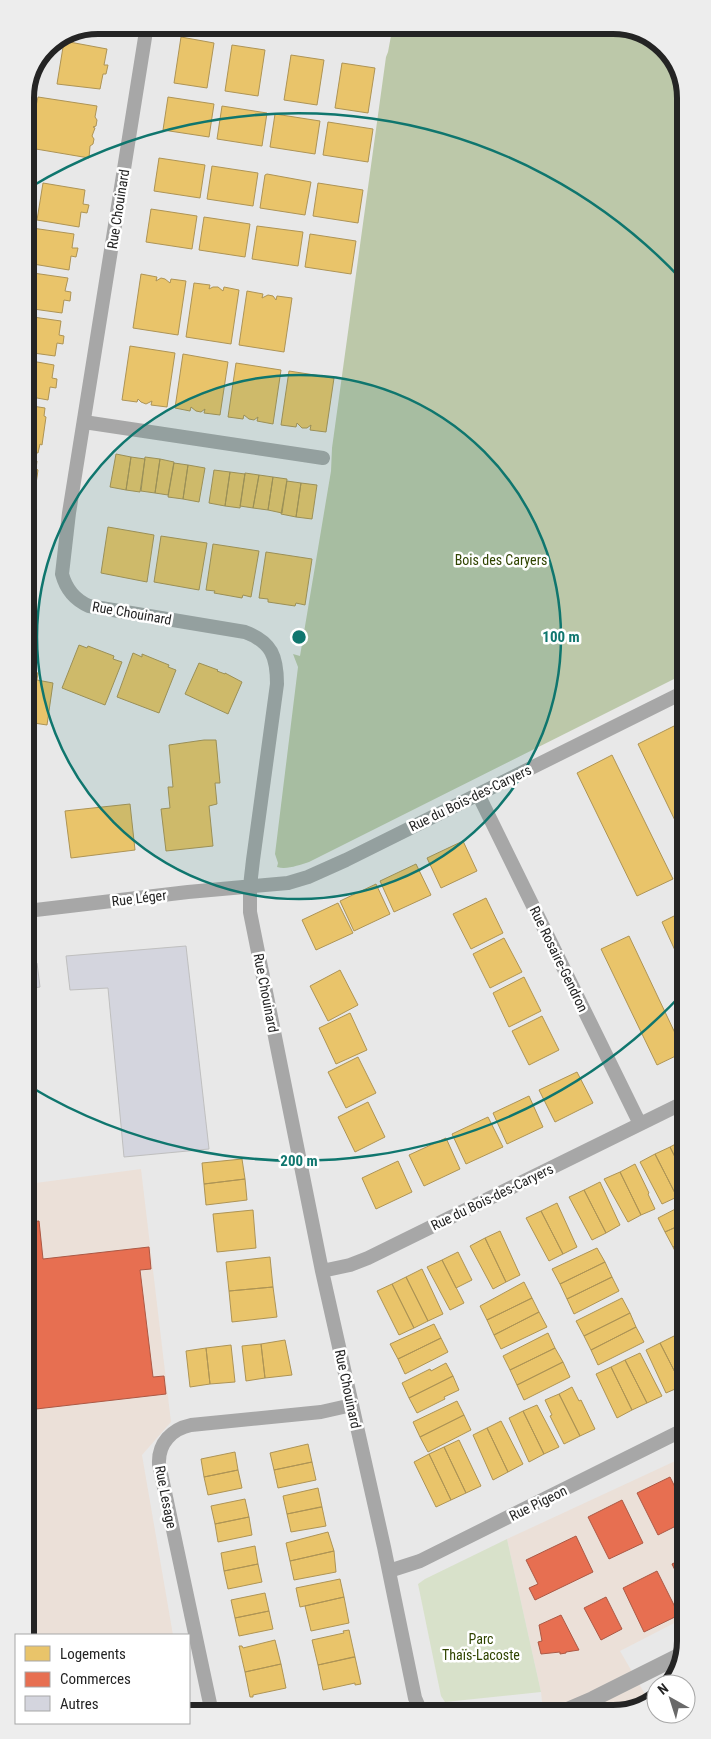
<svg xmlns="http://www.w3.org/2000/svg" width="711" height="1739" font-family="'Roboto Condensed',sans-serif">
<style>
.commercial{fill:#ebe0d8}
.green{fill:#d8e1ca}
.forest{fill:#bcc8a9}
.homes{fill:#e9c46a;stroke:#ae9455}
.shops{fill:#e76f51;stroke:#ac5844}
.building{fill:#d4d5de;stroke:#bfbfbf}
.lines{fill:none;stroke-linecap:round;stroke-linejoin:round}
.minor{stroke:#a7a7a7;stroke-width:14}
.tertiary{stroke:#a7a7a7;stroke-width:16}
.ring{fill:none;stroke:#0f766e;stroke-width:2.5}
.labels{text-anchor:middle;stroke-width:5;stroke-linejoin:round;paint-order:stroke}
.street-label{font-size:14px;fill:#242424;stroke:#fff}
.park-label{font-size:14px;fill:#304400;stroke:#fff}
.rim{fill:none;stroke:#242424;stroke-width:6}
.centre{fill:#0f766e;stroke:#fff;stroke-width:2.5}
.ring-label{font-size:15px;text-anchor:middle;font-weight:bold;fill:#0f766e;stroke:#fff;stroke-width:5;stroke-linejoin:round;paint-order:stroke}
</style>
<rect width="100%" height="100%" fill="#e8e8e8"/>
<!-- commercial -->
<path class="commercial" d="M141 1169 171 1422 142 1455 173 1635H29L28 1184Z
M686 1456V1617L620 1651 649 1701 636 1710 543 1711 541 1692 507 1539Z"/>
<!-- green -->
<path class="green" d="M507 1539 541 1692 445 1702 441 1696 418 1584 425 1579Z"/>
<!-- forest -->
<path class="forest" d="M393 25H618L658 40 682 75 684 674 309 862C299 865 287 870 277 867L278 863 275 854 298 667 293 654 300 656 331 471 332 448 386 57 388 52Z"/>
<!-- homes -->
<path class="homes" d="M98 25H113L112 29 95 26Z
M365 25 364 33 346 30 342 33 339 29 320 26Z
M181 37 214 43 207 88 174 83Z
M64 41 107 49 104 65H108L106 74H103L100 89 57 84Z
M232 45 265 50 258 96 225 91Z
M291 55 324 60 317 105 284 100Z
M342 63 375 68 368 113 335 108Z
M38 97 97 106 95 117 97 120 96 126 93 127 95 128 92 136 94 139 93 144 90 146 89 158 30 148 31 139 27 138 29 125H33L34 120 29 119 32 106H36Z
M168 97 214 104 209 137 163 130Z
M222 106 267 113 262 146 217 139Z
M275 114 320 121 315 154 270 147Z
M328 122 373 129 368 162 323 155Z
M159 158 205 165 200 198 154 191Z
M212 166 258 173 253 206 207 199Z
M267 174 311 182 305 215 260 208 265 175Z
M43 183 85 190 83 204 89 205 87 213 81 212 79 227 37 220Z
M318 183 363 190 358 223 313 216Z
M151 209 197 216 192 249 146 242Z
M204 217 250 224 245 257 199 250Z
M257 226 303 232 298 266 252 259Z
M32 228 74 234 72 248H78L76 257 71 256 69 270 27 263Z
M310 234 356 241 351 274 305 267Z
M26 272 68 278 65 291 71 292 70 301 64 300 62 313 26 308Z
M141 274 157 277 156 281 161 278 165 279 170 283 171 279 186 281 178 335 133 328Z
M194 283 210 285 209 289 213 287H218L223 291 224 287 239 290 231 344 186 337Z
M247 291 263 294 262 298 268 295 273 296 276 300 277 296 292 298 284 352 239 345Z
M26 316 61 321 59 335 64 336 63 344 57 343 55 356 26 352Z
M130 346 175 353 167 407 151 405 152 401 146 404 141 402 138 399 137 402 122 400Z
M183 354 228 362 220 415 204 413 205 409 201 412 196 411 191 407 190 411 175 408Z
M26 360 54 365 52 378 57 379 56 388 50 387 48 400 26 396Z
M236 363 281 370 273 424 257 421 258 417 254 420 249 419 244 415 243 419 228 417Z
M289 371 334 378 326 432 310 430 311 425 307 428H302L297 423 296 427 281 425Z
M26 405 45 408 44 416 46 417 42 445 40 444 38 453 26 451Z
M116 454 131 457 126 490 110 487Z
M131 457 145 459 140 492 126 490Z
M145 457 160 459 155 493 141 491Z
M26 459 37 461 36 469 38 470 34 498 32 497 30 506 26 505Z
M160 459 174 462 168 495 155 493Z
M174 463 188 465 183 499 168 497Z
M188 465 205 468 199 502 183 499Z
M214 470 230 472 225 506 209 503Z
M230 472 245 474 240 508 225 506Z
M245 473 259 475 253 508 240 506Z
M259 475 273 477 268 510 253 508Z
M273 477 287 479 282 513 268 510Z
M287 481 301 483 296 517 281 514Z
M301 483 317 485 312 519 296 517Z
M26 513H29L28 522 30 523 26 549Z
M108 527 154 535 147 582 101 573Z
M161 536 207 543 199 590 154 582Z
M213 544 259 551 251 597 243 595 242 598 214 593 215 591 206 590Z
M266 552 312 559 305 605 296 603 295 606 268 602V599L259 598Z
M26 580 32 581 26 618Z
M79 645 87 648 88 646 114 656 113 659 122 662 105 705 62 688Z
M133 653 142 657V654L169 665 168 667 176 670 159 713 117 697Z
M199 663 218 670 217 671 225 674V673L242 682 228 714 185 694Z
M28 672 38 673 37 680 53 683 47 725 27 722Z
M674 726 684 746V839L638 744Z
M204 740H216L220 783H215L217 804 209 806 213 846 166 851 161 809 170 808 168 787H173L169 745Z
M612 755 673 879 637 896 577 773Z
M130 804 135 850 71 858 65 811Z
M463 841 477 871 441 888 427 858Z
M416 864 431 895 394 912 380 881Z
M376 884 390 914 354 931 340 901Z
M486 898 503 933 471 949 453 914Z
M338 903 353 933 316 950 302 920Z
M684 911V970L662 922Z
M629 936 684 1052 657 1065 601 949Z
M504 938 522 972 490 988 473 954Z
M340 970 358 1005 328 1021 310 986Z
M524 977 541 1011 509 1027 493 993Z
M350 1013 367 1050 336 1064 319 1028Z
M542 1016 559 1050 529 1065 512 1031Z
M358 1057 376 1093 346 1108 328 1072Z
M577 1072 593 1103 555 1122 539 1090Z
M529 1096 543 1127 507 1144 493 1113Z
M368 1102 385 1137 355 1152 338 1117Z
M488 1117 503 1147 466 1164 452 1134Z
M446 1138 460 1169 424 1186 409 1155Z
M685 1139V1177L670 1147Z
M670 1147 685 1177V1193L677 1197 655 1154Z
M655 1154 677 1197 662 1204 640 1162Z
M242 1159 245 1179 204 1184 202 1163Z
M398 1161 412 1192 376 1209 362 1178Z
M635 1164 649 1193 648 1194 655 1209 641 1215 620 1172Z
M620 1172 641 1215 628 1222 604 1179Z
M245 1179 247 1200 206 1205 204 1184Z
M600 1182 620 1225 606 1233 584 1190Z
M584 1190 606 1233 592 1240 569 1197Z
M557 1203 577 1247 563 1254 541 1211Z
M685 1204V1223L665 1232 658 1218Z
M253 1210 256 1248 217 1252 213 1214Z
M541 1211 563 1254 549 1261 526 1218Z
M685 1223V1241L673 1247 665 1232Z
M500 1231 520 1275 506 1282 485 1238Z
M485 1238 506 1282 493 1289 470 1246Z
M685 1241V1259L680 1261 673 1247Z
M597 1248 605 1262 560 1284 552 1269Z
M458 1252 472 1280 456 1288 442 1260Z
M270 1257 273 1287 229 1291 226 1262Z
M442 1260 464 1303 450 1310 427 1267Z
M605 1262 612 1277 567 1299 560 1284Z
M422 1269 443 1314 428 1321 406 1277Z
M406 1277 428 1321 414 1328 392 1284Z
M612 1277 619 1291 574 1314 567 1299Z
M524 1282 532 1298 487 1320 480 1306Z
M392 1284 414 1328 399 1335 377 1291Z
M273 1287 277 1317 232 1322 229 1291Z
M532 1298 539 1312 494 1335 487 1320Z
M622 1298 630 1313 584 1336 576 1321Z
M539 1312 547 1327 501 1349 494 1335Z
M630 1313 636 1327 591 1350 584 1336Z
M434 1324 441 1338 398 1359 390 1344Z
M636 1327 644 1342 598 1365 591 1350Z
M548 1333 555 1348 510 1370 503 1356Z
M674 1336 685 1355V1384L682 1386 660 1343Z
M441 1338 448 1352 405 1374 398 1359Z
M285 1340 292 1375 265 1378 261 1344Z
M660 1343 682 1386 666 1393 646 1350Z
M261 1344 265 1378 246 1381 242 1346Z
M231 1345 235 1382 210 1384 206 1348Z
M206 1348 210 1384 190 1387 186 1351Z
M555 1348 563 1362 517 1385 510 1370Z
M640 1353 662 1396 647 1403 625 1360Z
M625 1360 647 1403 632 1410 611 1367Z
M563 1362 570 1377 524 1400 517 1385Z
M446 1363 453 1376 409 1398 402 1383 430 1369 431 1371Z
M611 1367 632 1410 617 1418 596 1374Z
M453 1376 459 1390 444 1397 445 1399 417 1413 409 1398Z
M572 1387 579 1401 581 1400 595 1429 580 1436 559 1394Z
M559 1394 580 1436 564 1444 550 1416 552 1415 545 1400Z
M457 1401 464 1415 420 1437 413 1422Z
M537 1405 559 1447 544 1454 523 1411Z
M523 1411 544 1454 529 1462 509 1418Z
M464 1415 471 1430 428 1452 420 1437Z
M501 1421 523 1464 508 1472 487 1428Z
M487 1428 508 1472 493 1480 473 1435Z
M459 1440 481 1486 466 1493 444 1447Z
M308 1444 312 1462 274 1470 270 1453Z
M444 1447 466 1493 451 1500 429 1454Z
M235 1452 238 1470 204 1477 201 1459Z
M429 1454 451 1500 436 1507 414 1462Z
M312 1462 316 1480 278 1488 274 1470Z
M238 1470 242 1488 208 1495 204 1477Z
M318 1488 322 1507 287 1514 283 1496Z
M245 1499 249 1517 215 1524 211 1506Z
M320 1507H322L326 1526 291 1532 287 1514Z
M249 1517 252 1535 218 1542 215 1524Z
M328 1532 334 1551 290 1561 286 1543Z
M255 1546 258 1564 224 1571 221 1553Z
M334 1551 336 1572 294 1580 290 1561Z
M258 1564 262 1582 228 1589 224 1571Z
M340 1579 344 1597 300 1607 296 1588Z
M265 1593 269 1611 235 1618 231 1600Z
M344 1597 349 1623 311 1631 305 1606Z
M269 1611 273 1629 239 1636 235 1618Z
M349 1630 355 1657 318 1665 312 1640 344 1633 343 1631Z
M275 1640 281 1664 245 1672 239 1646H242L243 1648Z
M353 1657H355L361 1684 355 1685V1683L323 1690 318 1665Z
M281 1664 286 1688 253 1695V1697H250L245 1672Z"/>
<!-- shops -->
<path class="shops" d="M39 1221 43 1259 149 1247 151 1269 140 1270 153 1377 164 1376 166 1394 36 1409 35 1401 28 1402V1222Z
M670 1477 686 1509V1521L658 1535 637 1493Z
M622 1500 643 1543 609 1559 588 1517Z
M576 1536 593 1572 535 1600 529 1588 538 1584 526 1560Z
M686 1557V1593L672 1564Z
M657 1571 679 1615 644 1632 623 1588Z
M606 1597 622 1629 601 1640 584 1608Z
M561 1615 579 1650 566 1652V1653L560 1654V1652L541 1654 538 1642 542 1641 539 1625Z"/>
<!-- building -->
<path class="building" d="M186 946 209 1149 124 1157 108 988 70 990 66 956Z
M37 963 40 987 27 989V965Z"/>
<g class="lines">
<!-- minor -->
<path class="minor" d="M147 25 69 513 62 574C66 589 75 600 89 606L245 632C272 642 277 657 277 684L253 860 250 886V912L322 1271 384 1547 415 1698 421 1712
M84 422 323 458
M478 794 640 1124
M27 911 188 892 288 883 308 877 346 860 684 692
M322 1271 350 1265 368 1258 685 1102
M389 1571 420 1561 685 1429
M212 1713 159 1464C158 1443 172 1429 191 1425L321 1412 352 1405"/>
<!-- tertiary -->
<path class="tertiary" d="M565 1711 593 1699 681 1655"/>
</g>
<!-- distance rings -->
<circle cx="299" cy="637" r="262" fill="#0f766e" fill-opacity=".12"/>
<g class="ring">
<circle cx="299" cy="637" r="262"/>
<path d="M682 994A524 524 0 0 1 29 1086M29 188A524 524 0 0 1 682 280"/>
</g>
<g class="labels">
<!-- street labels -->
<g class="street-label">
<text transform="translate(118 209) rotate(-81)" y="5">Rue Chouinard</text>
<text transform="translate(132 613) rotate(10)" y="5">Rue Chouinard</text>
<text transform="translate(470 798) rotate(-26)" y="5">Rue du Bois-des-Caryers</text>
<text transform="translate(139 898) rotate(-7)" y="5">Rue Léger</text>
<text transform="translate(559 959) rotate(64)" y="5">Rue Rosaire-Gendron</text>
<text transform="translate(266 993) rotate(79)" y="5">Rue Chouinard</text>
<text transform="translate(492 1197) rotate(-26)" y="5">Rue du Bois-des-Caryers</text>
<text transform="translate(348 1389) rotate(78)" y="5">Rue Chouinard</text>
<text transform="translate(166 1497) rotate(79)" y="5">Rue Lesage</text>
<text transform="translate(538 1503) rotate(-26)" y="5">Rue Pigeon</text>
</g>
<!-- park labels -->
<g class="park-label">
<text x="501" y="565">Bois des Caryers</text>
<text x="481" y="1644">Parc<tspan x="481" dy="16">Thaïs-Lacoste</tspan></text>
</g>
</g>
<!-- crop -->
<path d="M0 0H711V1739H0ZM98 34H613A64 64 0 0 1 677 98V1641A64 64 0 0 1 613 1705H98A64 64 0 0 1 34 1641V98A64 64 0 0 1 98 34Z" fill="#ededed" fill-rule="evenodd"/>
<path class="rim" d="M98 34H613A64 64 0 0 1 677 98V1641A64 64 0 0 1 613 1705H98A64 64 0 0 1 34 1641V98A64 64 0 0 1 98 34Z"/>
<circle cx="299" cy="637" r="8" class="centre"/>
<g class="ring-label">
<text x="561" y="642">100 m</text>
<text x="299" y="1166">200 m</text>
</g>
<!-- legend -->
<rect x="15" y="1634" width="175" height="90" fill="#ffffff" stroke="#a7a7a7"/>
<rect x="25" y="1646" width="25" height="15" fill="#e9c46a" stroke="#a7a7a7"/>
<text x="60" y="1659" font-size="15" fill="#242424">Logements</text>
<rect x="25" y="1672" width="25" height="15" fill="#e76f51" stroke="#a7a7a7"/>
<text x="60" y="1684" font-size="15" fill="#242424">Commerces</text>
<rect x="25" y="1696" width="25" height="15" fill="#d4d5de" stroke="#a7a7a7"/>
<text x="60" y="1709" font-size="15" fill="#242424">Autres</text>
<!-- north arrow -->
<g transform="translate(671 1699) rotate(321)"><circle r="24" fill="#ffffff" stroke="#a7a7a7"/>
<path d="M0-4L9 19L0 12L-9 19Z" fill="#696969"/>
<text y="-8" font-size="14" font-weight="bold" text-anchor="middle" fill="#242424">N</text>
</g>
</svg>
